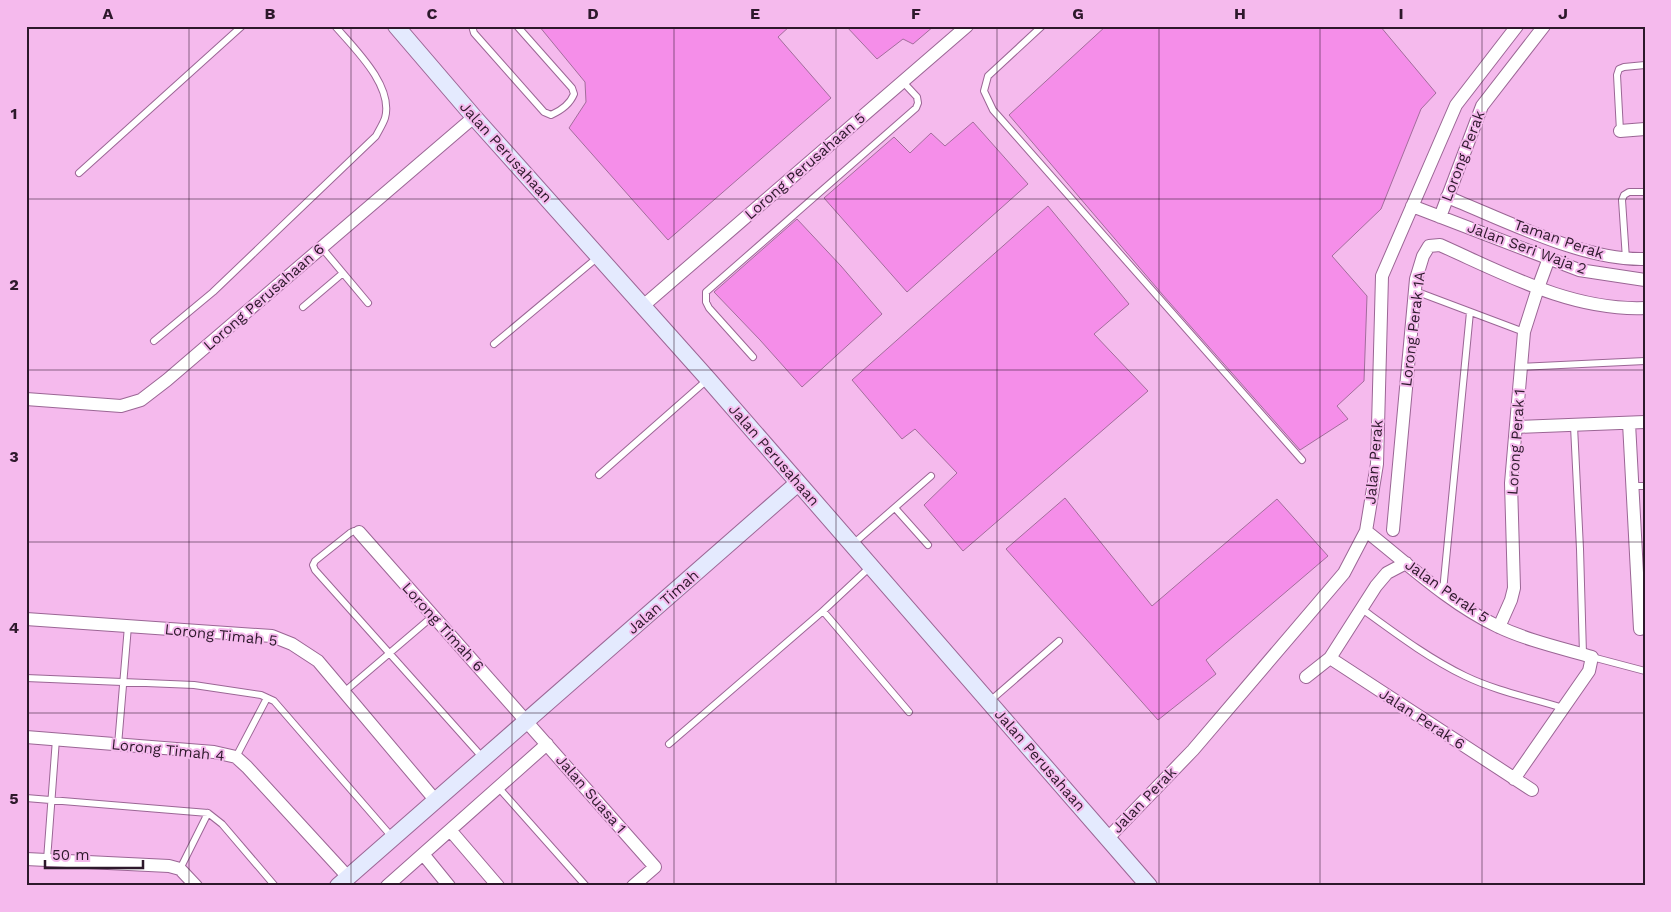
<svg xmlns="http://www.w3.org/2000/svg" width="1671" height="912" font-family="'Work Sans',sans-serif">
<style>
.building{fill:#f58ee9;stroke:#a36d9c}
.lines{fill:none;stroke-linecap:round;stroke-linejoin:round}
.lane-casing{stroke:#9b6695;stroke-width:8}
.street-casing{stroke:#9b6695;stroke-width:14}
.secondary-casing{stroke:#9b6695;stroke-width:18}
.lane{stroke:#fff;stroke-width:6}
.street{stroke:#fff;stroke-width:12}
.secondary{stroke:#e4eafe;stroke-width:16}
.grid{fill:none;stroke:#2d182b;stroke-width:1;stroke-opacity:0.55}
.labels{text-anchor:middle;stroke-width:4;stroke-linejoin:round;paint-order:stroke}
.street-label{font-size:15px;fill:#2d182b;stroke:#f5baed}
.neatline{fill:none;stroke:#2d182b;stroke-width:2}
.grid-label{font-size:16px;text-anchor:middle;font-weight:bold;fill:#2d182b}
</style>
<rect width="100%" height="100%" fill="#f5baed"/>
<!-- building -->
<path class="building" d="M539 26H790L778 37 831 98 668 240 569 128 586 102 585 82Z
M846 26H934L913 44 903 39 877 59Z
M1106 26H1380L1436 93 1421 109 1381 209 1332 256 1367 296 1364 381 1337 406 1348 419 1300 450 1162 294 1009 115Z
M973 122 1028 184 907 292 824 198 894 137 910 153 931 133 945 146Z
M1048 206 1129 304 1094 334 1148 391 963 551 924 505 957 473 915 429 902 439 852 380Z
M797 219 841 266 882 314 802 387 760 340 714 292Z
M1065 498 1152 606 1277 499 1328 556 1206 660 1216 674 1158 720 1006 549Z"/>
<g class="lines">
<!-- lane casing -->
<g class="lane-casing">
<path id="lane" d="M472 26 474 33 544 112 551 115C560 111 570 104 574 94L572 88 517 26
M1042 26 988 76 984 91 993 110 1302 460
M1620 131 1617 75 1619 69 1624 67 1645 65
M79 173 242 26
M322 248 368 303
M1626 259 1622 200 1624 195 1629 192H1645
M1415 291 1524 332
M303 307 343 273
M154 341 213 292 376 136C379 130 383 124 385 118 394 86 354 48 335 26
M494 344 598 257
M753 357 709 308 706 302V292L916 108 918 103 917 97 903 82
M1521 367 1645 361
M1574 426 1580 549 1583 654
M599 475 707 380
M1632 486H1645
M895 508 928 545
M359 532 354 531 350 533 315 561 313 565 315 570 483 758
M853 544 931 476
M1443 591 1470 312
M1362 609C1395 633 1428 658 1465 676 1496 691 1531 698 1563 708
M823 611 909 712
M1592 657 1645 671
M26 678 194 685 261 695 274 701 392 837
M344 692 433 616
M990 701 1059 641
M669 744 823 611 870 567
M118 745 128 626
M236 757 267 698
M498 787 586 886
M26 798 208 813 222 824 275 886
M47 860 56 739
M180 869 208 813"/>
</g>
<!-- street casing -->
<g class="street-casing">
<path id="street" d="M1620 131 1645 129
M1447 197C1505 220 1583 261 1645 259
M1412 206 1579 270 1645 280
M1440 217 1482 106 1544 26
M643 306 967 26
M26 399 121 406 141 400 167 380 474 117
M1629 423 1640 629
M1516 427 1645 422
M1393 530 1416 279 1423 256 1429 246 1440 245C1505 274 1572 311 1645 308
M1366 531C1408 564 1449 603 1497 626 1526 640 1561 648 1592 657L1589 671 1514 779
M359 532 655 867 633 886
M26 619 272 636 292 644 318 661 436 801
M1499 627 1511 600 1514 588 1511 483 1524 332 1538 288 1549 258
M1330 658 1532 790
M1306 677 1330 658 1376 586 1387 573 1406 563
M26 737 214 752 236 757 247 767 348 877
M450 830 498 886
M1108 838 1193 750 1344 573 1366 531 1377 464 1382 276 1456 105 1517 26
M423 854 449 886
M26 859 169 866 180 869 196 886
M387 886 547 744"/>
</g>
<!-- secondary casing -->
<g class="secondary-casing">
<path id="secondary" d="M396 26 474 117 708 379 1149 886
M338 886 798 483"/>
</g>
<!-- lane -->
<use href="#lane" class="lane"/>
<!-- street -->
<use href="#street" class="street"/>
<!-- secondary -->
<use href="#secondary" class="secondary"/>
</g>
<!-- grid -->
<path class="grid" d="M189 26V886M351 26V886M512 26V886M674 26V886M836 26V886M997 26V886M1159 26V886M1320 26V886M1482 26V886M26 199H1645M26 370H1645M26 542H1645M26 713H1645"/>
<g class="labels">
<!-- street labels -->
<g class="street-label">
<text transform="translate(506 152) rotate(48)" y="5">Jalan Perusahaan</text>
<text transform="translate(1463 156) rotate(-69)" y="5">Lorong Perak</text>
<text transform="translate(805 166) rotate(-41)" y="5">Lorong Perusahaan 5</text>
<text transform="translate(1559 239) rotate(19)" y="5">Taman Perak</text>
<text transform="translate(1527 248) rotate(20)" y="5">Jalan Seri Waja 2</text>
<text transform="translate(264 297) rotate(-41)" y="5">Lorong Perusahaan 6</text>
<text transform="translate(1413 329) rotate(-83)" y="5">Lorong Perak 1A</text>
<text transform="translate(1516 442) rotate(-86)" y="5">Lorong Perak 1</text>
<text transform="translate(774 455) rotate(49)" y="5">Jalan Perusahaan</text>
<text transform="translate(1374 462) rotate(-85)" y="5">Jalan Perak</text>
<text transform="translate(1447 591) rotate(35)" y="5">Jalan Perak 5</text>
<text transform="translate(663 602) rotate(-41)" y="5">Jalan Timah</text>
<text transform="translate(443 627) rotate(48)" y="5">Lorong Timah 6</text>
<text transform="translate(221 635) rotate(6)" y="5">Lorong Timah 5</text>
<text transform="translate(1422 719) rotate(33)" y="5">Jalan Perak 6</text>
<text transform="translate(168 750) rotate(6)" y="5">Lorong Timah 4</text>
<text transform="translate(1040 760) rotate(49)" y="5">Jalan Perusahaan</text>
<text transform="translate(591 794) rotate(49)" y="5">Jalan Suasa 1</text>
<text transform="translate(1144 800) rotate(-46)" y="5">Jalan Perak</text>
</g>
</g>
<!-- border -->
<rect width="1671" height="912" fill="none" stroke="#f5baed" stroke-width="55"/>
<!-- scale -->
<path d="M45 860v8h98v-8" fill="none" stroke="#2d182b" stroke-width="2.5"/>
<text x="52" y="860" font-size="15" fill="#2d182b" stroke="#f5baed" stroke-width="4" paint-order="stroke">50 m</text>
<rect x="28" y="28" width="1616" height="856" class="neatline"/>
<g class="grid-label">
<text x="108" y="19">A</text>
<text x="270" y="19">B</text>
<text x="432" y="19">C</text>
<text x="593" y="19">D</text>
<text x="755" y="19">E</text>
<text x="916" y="19">F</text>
<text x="1078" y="19">G</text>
<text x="1240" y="19">H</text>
<text x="1401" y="19">I</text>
<text x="1563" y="19">J</text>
<text x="14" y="119">1</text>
<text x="14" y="290">2</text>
<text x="14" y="462">3</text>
<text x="14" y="633">4</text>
<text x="14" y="804">5</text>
</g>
</svg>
